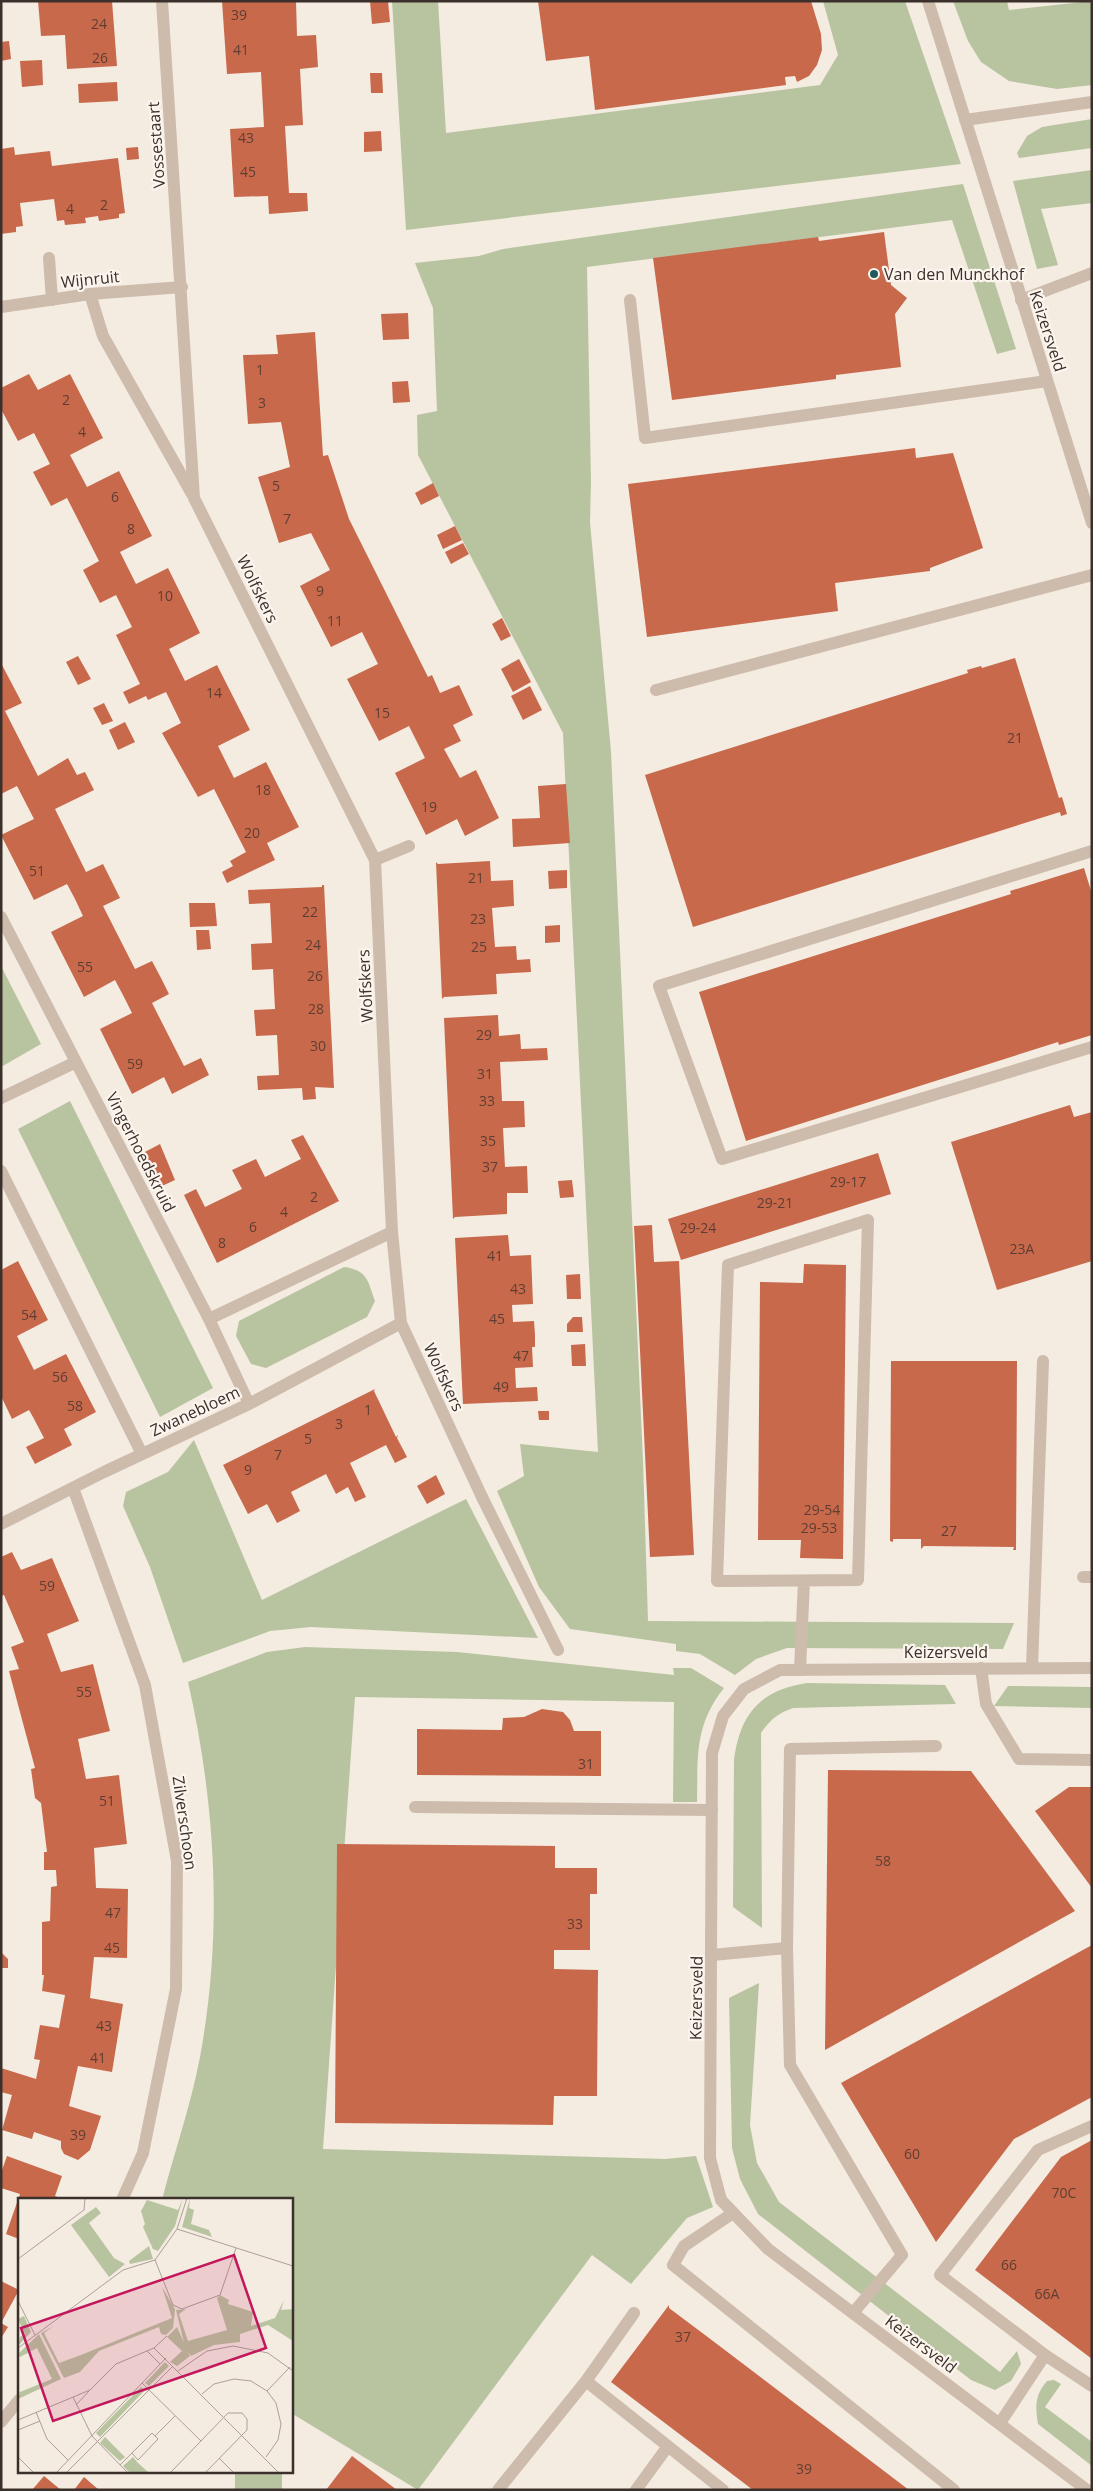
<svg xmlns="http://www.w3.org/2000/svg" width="1093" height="2491" font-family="'Open Sans',sans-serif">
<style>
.green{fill:#b8c4a0}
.building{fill:#c8694b}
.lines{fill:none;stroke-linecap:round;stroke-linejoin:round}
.lane{stroke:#cdbbac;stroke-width:12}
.street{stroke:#cdbbac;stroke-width:12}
.poi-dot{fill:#1f5a5e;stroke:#fbf5ee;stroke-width:2}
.labels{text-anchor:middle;stroke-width:4.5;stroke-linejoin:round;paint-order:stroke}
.number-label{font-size:14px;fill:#5e3e33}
.street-label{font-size:16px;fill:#3b302b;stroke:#fbf5ee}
.poi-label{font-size:16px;fill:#3b302b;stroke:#fbf5ee;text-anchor:start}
.inset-road{fill:none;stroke:#aaa098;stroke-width:1}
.view{fill:#c2185b;fill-opacity:0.15;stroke:#c2185b;stroke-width:2.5}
.inset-edge{fill:none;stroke:#3b302b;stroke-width:2.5}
</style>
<rect width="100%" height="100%" fill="#f4ebe1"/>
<!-- green -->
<path class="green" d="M392 1H438L446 133 820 85 838 55 823 1H905L961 164 406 230Z
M953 1H1007L1009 10 1092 1V85L1057 89 1009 81 981 62 968 41Z
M1092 119V148L1019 158 1017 153 1027 136 1042 127Z
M1092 170V203L1041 209 1058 265 1037 269 1013 181Z
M963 184 1016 349 997 354 952 220 587 267 591 482 590 522 611 752 643 1461 648 1621 1014 1623 1003 1649 787 1648 756 1659 735 1675 700 1654 676 1651V1644L570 1629 539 1587 497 1491 524 1476 520 1444 598 1452 563 733 418 455 417 415 437 411 433 308 415 263 479 256 503 249 587 237Z
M1 966 41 1044 1 1067Z
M70 1101 213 1388 160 1417 18 1129Z
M344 1267C368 1270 368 1282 375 1301L367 1317 266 1368 251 1364 236 1336 239 1321Z
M194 1440 262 1600 466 1499 538 1638 311 1627 270 1631 183 1663 150 1567 123 1506 126 1492 168 1472Z
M305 1647 457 1652 674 1675 673 1668H691L724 1688C694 1726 698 1756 697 1802H673L674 1702 355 1697 323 2149 666 2159 696 2156 713 2207 687 2218 631 2284 592 2255 418 2490 291 2413V2200H162C174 2153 191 2105 200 2057 223 1933 216 1805 188 1682L267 1652Z
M807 1683 945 1685 956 1704 793 1708C778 1713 770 1720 761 1733L762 1928 733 1907 734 1760C740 1714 760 1690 807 1683Z
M1008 1686 1092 1687V1708L994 1706Z
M759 1983 750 2125 757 2163 779 2202 1000 2372 1017 2351 1021 2364 1011 2381 995 2390 971 2380 758 2214 740 2179 732 2148 729 1998Z
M1054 2380 1061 2384 1045 2407 1092 2442V2466L1038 2424C1035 2406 1035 2395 1047 2381Z
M235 2472H282V2490H235Z"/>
<!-- building -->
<path class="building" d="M38 1H112L117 66 67 69 65 35 41 36Z
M222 1H296L297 36 316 35 318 67 300 69 303 125 285 126 289 193H307L308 211 269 214 268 196 234 197 230 129 264 127 261 72 227 74Z
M370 1H388L390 22 372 24Z
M538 1H811L821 34 822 50 817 65 809 76 797 82 795 76 785 77 786 85 595 110 589 56 546 61Z
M9 41 11 59 1 61V42Z
M42 60 43 85 22 87 20 61Z
M370 73H382L383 93H371Z
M117 82 118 101 79 103 78 84Z
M381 131 382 151 364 152V132Z
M14 147 15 155 50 151 52 166 118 158 125 213 119 214V218L99 221 98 216 85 218 86 223 65 225 64 220 57 221 54 199 20 203 23 226 16 227V232L1 234V149Z
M138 147 139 159 127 160 126 148Z
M884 232 891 285 907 298 895 314 901 367 836 375V379L672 400 653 258 818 237 819 241Z
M408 313 409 339 383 340 381 314Z
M315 332 323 456 328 455 349 519 428 677 432 675 440 693 459 685 473 715 453 725 461 741 444 749 460 778 476 770 499 818 465 836 457 819 426 835 395 773 425 758 409 726 379 741 347 679 378 664 362 632 331 647 300 586 330 570 311 533 279 543 258 477 290 467 281 422 248 424 243 355 278 354 276 335Z
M29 374 38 390 70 374 103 438 70 455 87 487 119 471 152 536 120 552 136 584 168 568 200 633 169 649 185 681 217 665 250 730 218 746 234 778 266 762 299 827 267 843 275 860 227 883 222 872 233 866 230 861 246 852 214 789 198 797 162 733 181 723 166 692 148 700 146 696 129 704 123 692 140 684 116 635 132 627 116 595 100 603 83 570 99 561 67 498 51 506 33 472 50 464 34 433 18 441 1 409V388Z
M408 381 410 402 393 403 392 382Z
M915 448 916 458 953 453 983 548 930 568V571L835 583 838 611 647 637 628 484Z
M433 483 439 496 421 505 415 493Z
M455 526 462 540 443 549 437 535Z
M463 543 469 554 451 564 445 552Z
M502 618 511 636 501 641 492 624Z
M78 656 91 679 78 685 66 662Z
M1015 658 1059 798 1062 797 1067 814 1061 816 1060 812 693 927 645 775 968 673 967 670 981 666 982 668Z
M519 659 531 682 513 692 501 669Z
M1 663 22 703 5 711 38 776 68 758 77 775 85 772 94 790 55 809 86 872 103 864 120 898 103 906 135 969 152 961 161 978 169 994 152 1003 184 1066 201 1058 209 1075 172 1094 164 1077 132 1094 100 1029 132 1013 124 997 115 980 84 997 51 932 83 916 75 899 67 884 34 900 1 835 34 819 17 786 1 794Z
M530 686 542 710 523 720 511 696Z
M104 703 113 721 102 725 93 708Z
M125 722 135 742 118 750 109 730Z
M566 784 570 843 513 847 512 819 540 818 538 786Z
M490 861 491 881 513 880 514 906 492 908 495 947 516 946 517 960 530 959 531 972 496 974 497 994 444 997 442 999 436 862 438 864Z
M1084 868 1092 894V1035L1059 1045 1058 1042 746 1141 699 992 1011 894 1010 891Z
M567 870V888L549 889 548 871Z
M322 885H324L334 1088 315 1087 316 1099 303 1100 302 1088 258 1090 257 1076 279 1075 277 1035 256 1036 254 1010 275 1009 273 969 252 970 251 944 272 943 270 903 249 904 248 890 322 887Z
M189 903H215L217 926 190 927Z
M560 925V942L545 943V926Z
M196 930H209L211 949 197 950Z
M498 1015 499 1036 520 1034 521 1049 547 1048 548 1060 500 1062 502 1101H524L525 1127 503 1128 505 1167 527 1166 528 1193H507V1214L455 1217 453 1219 444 1018Z
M1070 1105 1074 1117 1092 1112V1261L997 1290 951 1142Z
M303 1135 339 1201 217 1263 184 1195 196 1189 205 1207 242 1189 232 1170 256 1159 265 1177 301 1159 291 1140Z
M160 1144 175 1180 162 1186 143 1153Z
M878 1153 891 1194 681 1260 668 1219Z
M572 1180 574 1197 560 1198 558 1181Z
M652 1225 654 1262 679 1261 694 1555 650 1557 634 1226Z
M508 1235 510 1256 531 1255 533 1304 512 1305 513 1322 534 1321 535 1335V1347H532L533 1367 515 1368 516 1388 537 1387 538 1401 463 1404 455 1238Z
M18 1261 48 1320 17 1336 34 1370 66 1354 96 1412 64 1429 72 1445 35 1464 26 1447 44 1438 33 1417 29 1410 12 1419 1 1396V1270Z
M804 1264 846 1265 843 1559 800 1558 801 1540H758L760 1282 803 1283Z
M580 1274 581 1299H567L566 1275Z
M573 1317H582L583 1332H567V1324Z
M585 1344 586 1366H572L571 1345Z
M891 1361H1017L1016 1550H1013L1014 1547 924 1546 921 1549V1539H893V1542L890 1541Z
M375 1389 374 1391 396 1437 398 1435 397 1438 407 1457 395 1463 386 1445 350 1463 366 1497 355 1502 348 1487 336 1494 326 1474 291 1492 300 1511 287 1518 277 1523 267 1504 248 1514 223 1465Z
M538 1411H549V1420H539Z
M436 1475 445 1494 427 1504 417 1486Z
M12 1552 21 1570 52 1558 79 1621 47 1634 61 1672 93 1664 110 1731 78 1739 86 1779 119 1775 127 1844 94 1848 96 1888 128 1889 127 1958 94 1957 90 1998 123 2004 112 2072 78 2066 69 2106 101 2116 90 2150 78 2160 64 2154 61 2148V2141L34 2132 32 2139 2 2130 12 2095 1 2092V2068L36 2079 40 2060 34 2059 40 2025 59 2028 65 1995 42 1991 44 1975H42V1922L50 1921 51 1887 57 1886 56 1870H44V1852H47L41 1803 35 1798 31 1769 35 1768 9 1671 19 1669 11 1647 24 1642 4 1595 1 1596V1557Z
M542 1709 563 1712 570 1720 574 1731H601V1776L417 1775V1729L502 1730 503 1718 524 1717Z
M828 1770 971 1771 1075 1911 825 2050Z
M1069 1787H1092V1888L1035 1811Z
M337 1844 555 1846V1868H597V1894H590V1950H554V1969L598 1970 597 2096H554L553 2125 335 2123Z
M1092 1945V2097L1014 2139 936 2242 841 2083Z
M1 1952 8 1959V1968H1Z
M1092 2140V2359L975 2270 1061 2157Z
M7 2156 62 2176 55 2196 64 2200H19V2239L6 2234 20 2194 1 2188V2173Z
M1 2281 19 2290 1 2323 8 2327 1 2338Z
M669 2305V2308L705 2335 909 2490H753L611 2382Z
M352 2456 397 2490H326Z
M44 2476 61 2490H32Z
M84 2477 99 2490H74Z"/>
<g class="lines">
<!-- lane -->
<path class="lane" d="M49 258 52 300
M630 300 645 438 1047 381
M1021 300 1092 273
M656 690 1092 575
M1092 851 659 986 722 1159 1092 1047
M375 860 409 846
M868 1220 858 1580 717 1581 728 1265Z
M482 1497 558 1650
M1083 1577H1092
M981 1668 986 1704 1019 1759 1092 1760
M1032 1668 1043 1361
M800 1670 804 1581
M415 1807 712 1810
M787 1948 790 2065 902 2255 853 2313
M712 1955 787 1948 790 1749 936 1746
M1092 2126 1038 2150 940 2275 1045 2355 1092 2386
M733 2213 684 2246 673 2265 954 2490
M586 2381 723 2490
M1000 2423 1045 2355
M498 2490 586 2381 634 2313
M636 2490 668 2446"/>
<!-- street -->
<path class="street" d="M162 1 194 498 375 860 392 1232 401 1323 482 1497
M928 1 1092 523
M965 120 1092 102
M90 294 103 336 192 494
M1 307 90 294 182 287
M1 917 209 1319 249 1404
M1 1098 76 1062
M1 1171 142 1454
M209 1319 392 1232
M73 1488 145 1685 177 1861 176 1989 143 2153 122 2200
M1 1524 104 1472 249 1404 401 1323
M1 2422 19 2400
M1087 2490 768 2249 721 2200 710 2158 712 1753 723 1716 744 1689 780 1670 1092 1668"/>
</g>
<!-- markers -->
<circle class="poi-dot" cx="874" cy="274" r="5"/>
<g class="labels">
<!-- number labels -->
<g class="number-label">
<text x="239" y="20">39</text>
<text x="99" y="29">24</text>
<text x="241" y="55">41</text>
<text x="100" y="63">26</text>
<text x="246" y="143">43</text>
<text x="248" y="177">45</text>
<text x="104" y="210">2</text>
<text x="70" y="214">4</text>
<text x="260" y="375">1</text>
<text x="66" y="405">2</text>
<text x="262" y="408">3</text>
<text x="82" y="437">4</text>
<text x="276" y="491">5</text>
<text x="115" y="502">6</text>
<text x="287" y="524">7</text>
<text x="131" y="534">8</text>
<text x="320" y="596">9</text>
<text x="165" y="601">10</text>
<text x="335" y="626">11</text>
<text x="214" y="698">14</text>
<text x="382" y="718">15</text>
<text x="1015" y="743">21</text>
<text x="263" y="795">18</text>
<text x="429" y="812">19</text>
<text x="252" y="838">20</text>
<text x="37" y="876">51</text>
<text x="476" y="883">21</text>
<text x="310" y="917">22</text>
<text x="478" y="924">23</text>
<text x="313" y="950">24</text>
<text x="479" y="952">25</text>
<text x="85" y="972">55</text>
<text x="315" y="981">26</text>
<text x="316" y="1014">28</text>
<text x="484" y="1040">29</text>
<text x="318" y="1051">30</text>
<text x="135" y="1069">59</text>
<text x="485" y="1079">31</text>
<text x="487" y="1106">33</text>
<text x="488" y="1146">35</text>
<text x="490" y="1172">37</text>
<text x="848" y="1187">29-17</text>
<text x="314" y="1202">2</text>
<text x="775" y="1208">29-21</text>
<text x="284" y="1217">4</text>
<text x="253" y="1232">6</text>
<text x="698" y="1233">29-24</text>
<text x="222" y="1248">8</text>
<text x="1022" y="1254">23A</text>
<text x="495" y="1261">41</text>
<text x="518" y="1294">43</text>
<text x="29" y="1320">54</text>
<text x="497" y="1324">45</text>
<text x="521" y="1361">47</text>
<text x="60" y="1382">56</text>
<text x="501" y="1392">49</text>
<text x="75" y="1411">58</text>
<text x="368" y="1415">1</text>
<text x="339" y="1429">3</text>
<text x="308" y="1444">5</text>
<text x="278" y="1460">7</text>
<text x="248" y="1475">9</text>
<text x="822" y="1515">29-54</text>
<text x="819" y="1533">29-53</text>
<text x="949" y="1536">27</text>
<text x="47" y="1591">59</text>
<text x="84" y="1697">55</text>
<text x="586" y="1769">31</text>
<text x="107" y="1806">51</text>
<text x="883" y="1866">58</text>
<text x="113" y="1918">47</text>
<text x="575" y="1929">33</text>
<text x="112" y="1953">45</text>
<text x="104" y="2031">43</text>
<text x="98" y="2063">41</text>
<text x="78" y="2140">39</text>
<text x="912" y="2159">60</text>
<text x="1064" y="2198">70C</text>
<text x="1009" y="2270">66</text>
<text x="1047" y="2299">66A</text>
<text x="683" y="2342">37</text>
<text x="804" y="2474">39</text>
</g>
<!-- street labels -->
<g class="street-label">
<text transform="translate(156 145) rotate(-94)" y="6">Vossestaart</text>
<text transform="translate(90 279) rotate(-6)" y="6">Wijnruit</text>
<text transform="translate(1048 331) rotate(72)" y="6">Keizersveld</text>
<text transform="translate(258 589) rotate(64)" y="6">Wolfskers</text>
<text transform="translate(365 986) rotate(-93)" y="6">Wolfskers</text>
<text transform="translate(141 1152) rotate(63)" y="6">Vingerhoedskruid</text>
<text transform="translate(444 1377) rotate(65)" y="6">Wolfskers</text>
<text transform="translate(195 1411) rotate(-25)" y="6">Zwanebloem</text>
<text x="946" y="1658">Keizersveld</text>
<text transform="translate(185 1823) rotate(82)" y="6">Zilverschoon</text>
<text transform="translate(696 1998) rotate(-89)" y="6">Keizersveld</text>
<text transform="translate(921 2344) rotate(37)" y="6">Keizersveld</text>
</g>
<!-- poi labels -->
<g class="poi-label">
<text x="884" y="280">Van den Munckhof</text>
</g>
</g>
<!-- overview -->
<g transform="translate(18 2198)">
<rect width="275" height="275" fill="#f4ebe1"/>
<path d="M165 0 157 28 140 53 135 51 125 29 127 26 123 13 129 2 160 12ZM172 0 171 10 176 12 173 26 191 32 194 39 164 29ZM78 9 83 15 71 25 96 60 107 66 91 79 53 27ZM131 48 135 61 112 66 111 63ZM144 89 157 111 155 130 148 137 143 136 141 129 81 153 62 174 46 180 23 135 36 128 26 135 41 165 63 157 154 120ZM202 97 211 102 210 106 235 114 233 128 257 120 266 102 263 112 275 111V143L250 127 222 136V144L196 147 173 158 167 149 158 112 168 111 161 116 170 143 209 132 199 100ZM6 118 13 134 0 148 2 139 7 136 0 121ZM159 129 172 158 159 168 152 164 164 153 149 139ZM21 136 43 181 0 201 2 194 34 181 19 150 2 159 0 156ZM147 164 151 168 131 188 127 185ZM123 189 127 192 82 239 78 235ZM87 239 107 259 102 263 82 245ZM115 259 119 264 131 275H112L105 268Z" fill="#b8c4a0"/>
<path class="inset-road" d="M159 31 275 68M0 61 66 12 67 0M137 62 155 107 164 111 202 97 218 50M0 103 17 137M0 150 105 72 137 62 159 31 169 0M136 150 261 275M129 153 142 166M160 173 189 153 215 148 250 155 275 173M124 185 183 243M249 193 272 169M184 196 196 186 216 181 233 183 249 193 258 205 263 226 260 242 248 259M55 199 74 238 110 275M58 207 71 193M18 214 29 241 50 262M0 222 72 192 98 166 136 150 149 138M0 232 22 223M114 255 134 235 137 238M0 259 16 275M201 260 216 275M102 267 114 255 120 262 140 241 137 238 157 218M38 275 148 160M48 275 155 168M152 275 210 215H224L229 221V232L187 275"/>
<path class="view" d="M216 57 248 150 35 223 3 130Z"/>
<rect width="275" height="275" class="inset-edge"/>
</g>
<!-- border -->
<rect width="1093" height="2491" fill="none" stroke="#3b302b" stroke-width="5"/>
</svg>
